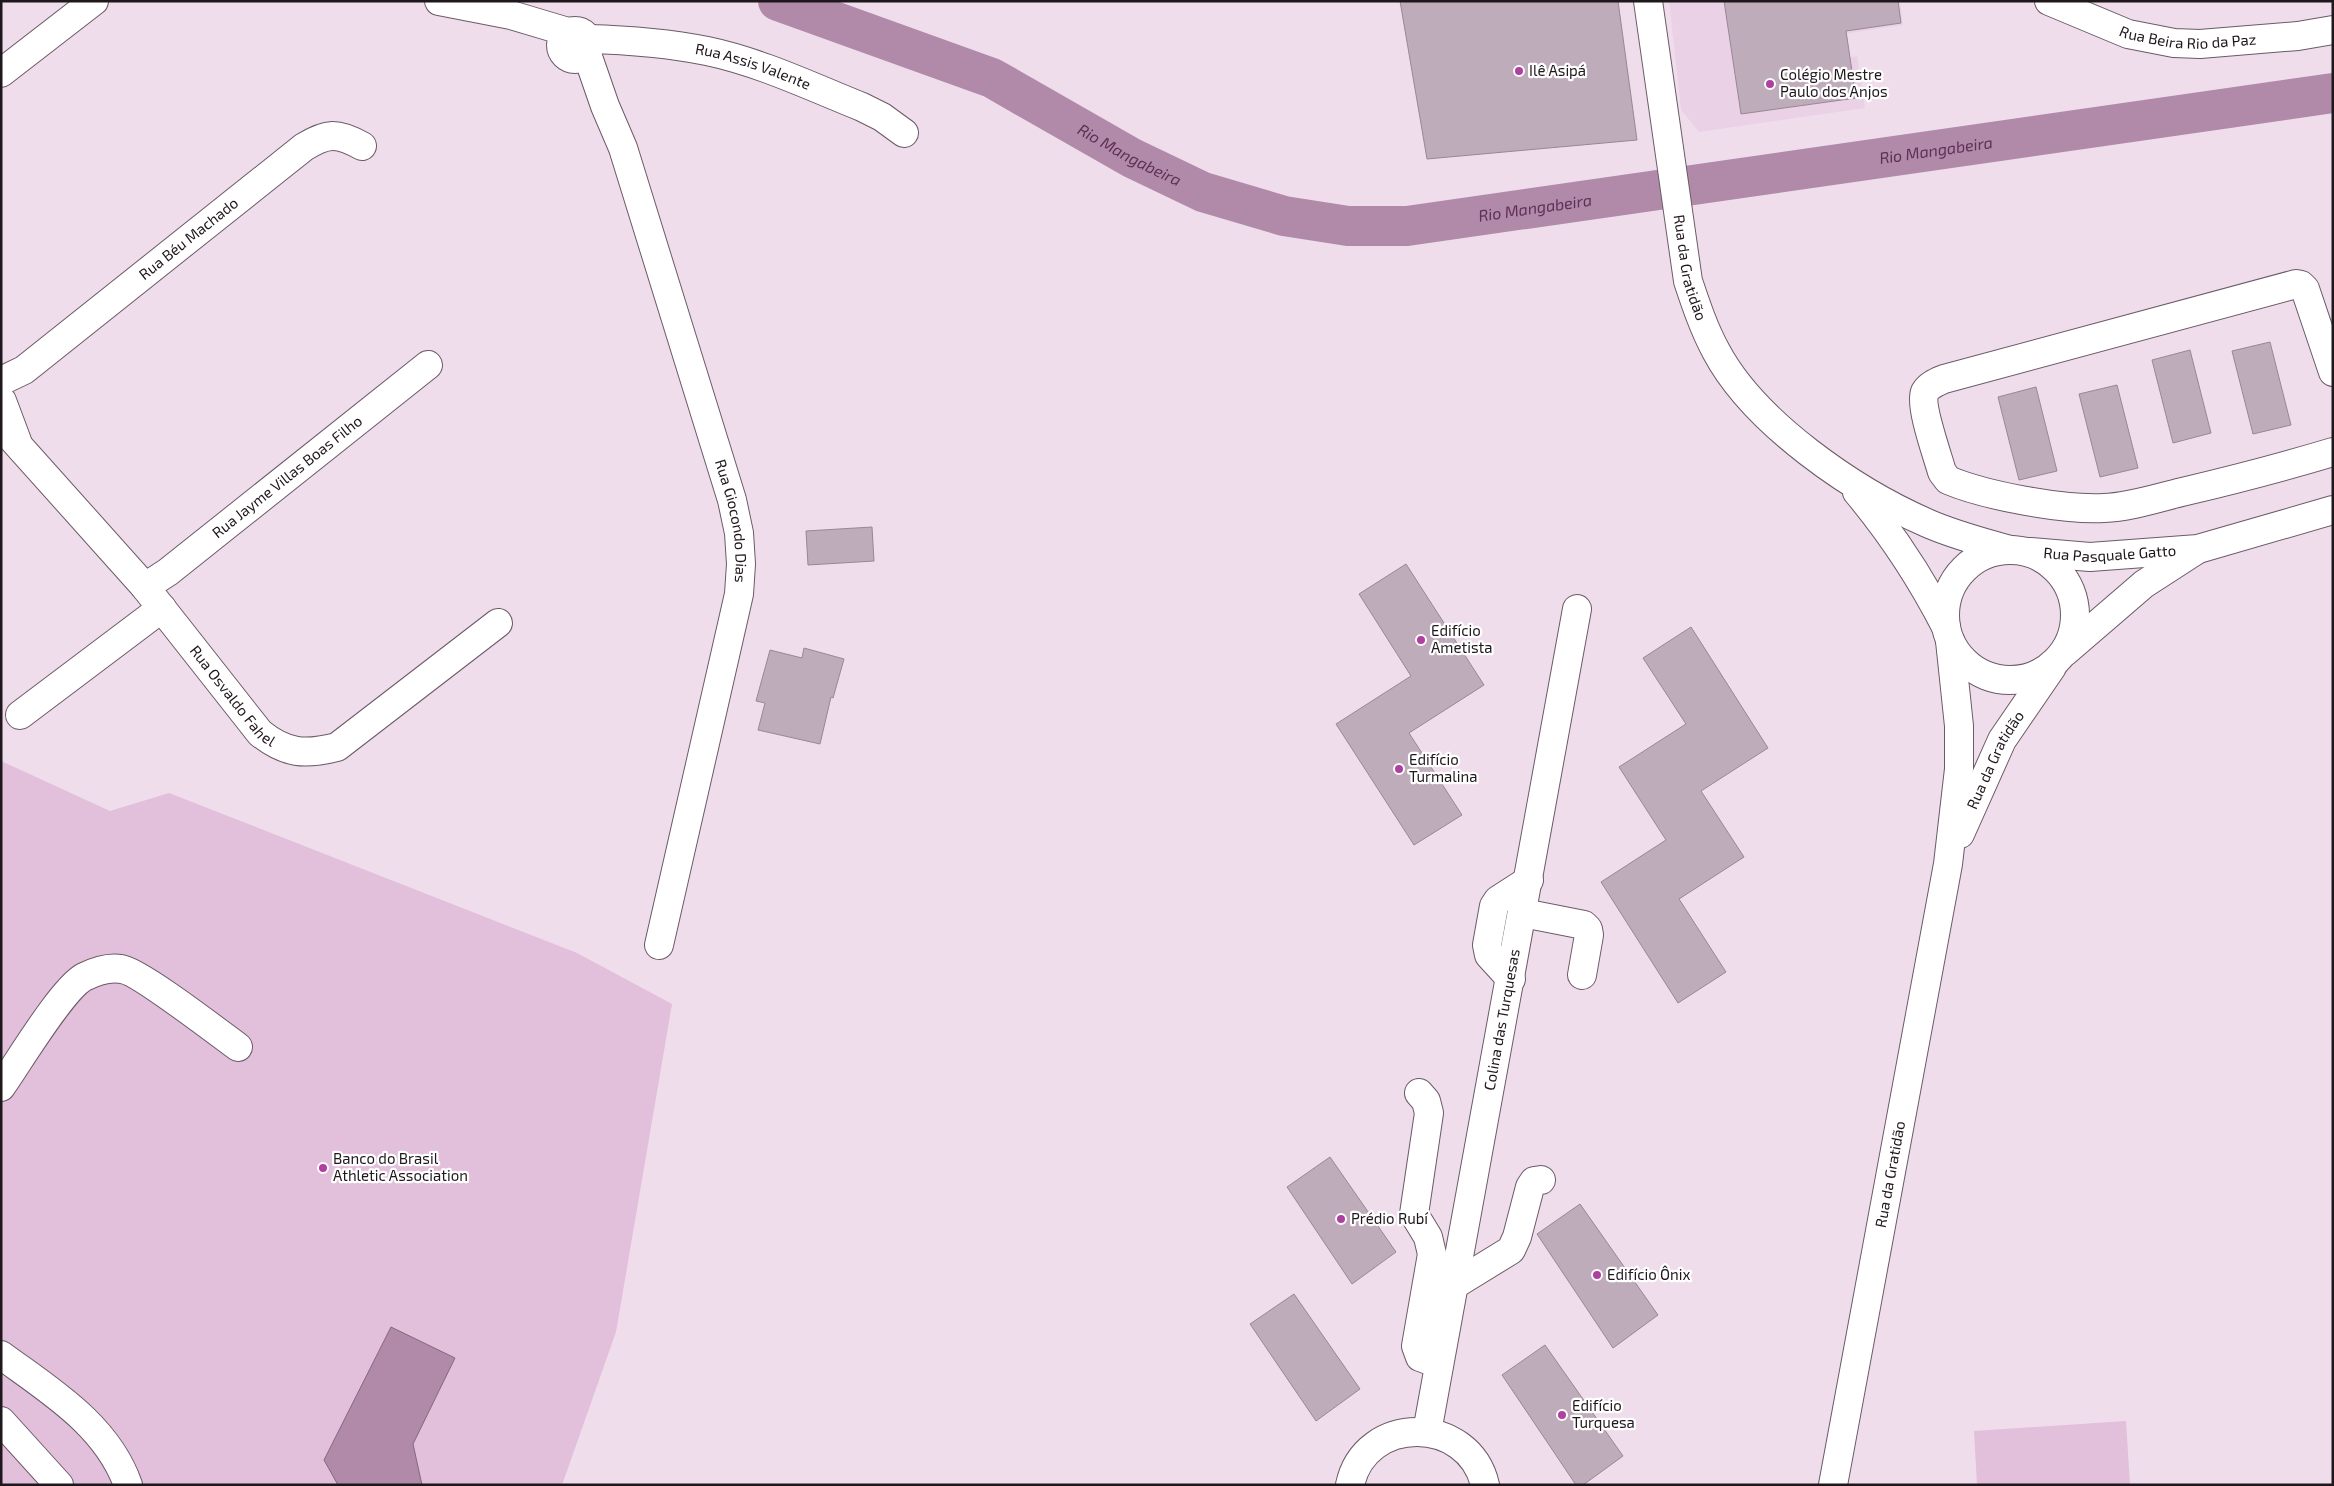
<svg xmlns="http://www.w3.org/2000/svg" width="2334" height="1486" font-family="'Exo 2',sans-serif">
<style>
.built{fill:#ebd1e5}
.green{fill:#e2bfda}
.water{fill:#b08aa8;stroke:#84687e}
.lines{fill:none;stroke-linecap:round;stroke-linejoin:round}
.river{stroke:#b08aa8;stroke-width:40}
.building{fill:#bfacba;stroke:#998795}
.minor-casing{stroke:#6b5a67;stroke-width:30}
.major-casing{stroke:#6b5a67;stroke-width:30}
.minor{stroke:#fff;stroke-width:28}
.major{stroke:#fff;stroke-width:28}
.poi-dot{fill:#ae409f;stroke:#fff;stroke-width:2}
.labels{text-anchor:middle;stroke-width:4.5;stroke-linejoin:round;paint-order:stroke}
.street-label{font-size:15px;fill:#1e171c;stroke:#fff}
.poi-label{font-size:15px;fill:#1e171c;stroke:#fff;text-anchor:start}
.water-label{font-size:16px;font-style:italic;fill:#5f2f57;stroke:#fff}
</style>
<rect width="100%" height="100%" fill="#f0ddec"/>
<!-- built -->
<path class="built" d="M1669 1H1900L1903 25 1830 36 1834 60 1857 56 1865 108 1699 132 1681 110Z"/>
<!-- green -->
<path class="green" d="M1 761 110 811 169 793 577 953 672 1004 616 1332 562 1485H1Z
M2126 1421 2130 1485H1977L1974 1431Z"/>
<!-- water -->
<path class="water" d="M391 1327 455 1358 413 1444 422 1485H338L324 1460Z"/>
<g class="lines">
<!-- river -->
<path class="river" id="s1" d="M778 1 992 78 1132 158 1203 192 1284 216 1348 226H1407L2333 93"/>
</g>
<!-- building -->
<path class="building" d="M1400 1H1618L1637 140 1427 159Z
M1724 1H1898L1901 23 1846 31 1856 98 1741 114Z
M2270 342 2291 425 2253 434 2232 351Z
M2190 350 2211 433 2173 443 2152 360Z
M2117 385 2138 468 2100 477 2079 394Z
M2036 387 2057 471 2019 480 1998 397Z
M872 527 874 561 808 565 806 531Z
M1406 564 1484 685 1409 733 1462 815 1414 845 1336 724 1411 676 1359 594Z
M1691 627 1768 748 1701 791 1744 857 1679 899 1726 972 1678 1003 1601 882 1666 840 1619 767 1686 724 1643 658Z
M804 648 844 659 833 698 831 697 820 744 758 730 765 703 756 701 770 650 802 658Z
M1330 1157 1396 1252 1352 1284 1287 1187Z
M1580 1204 1658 1315 1613 1348 1537 1234Z
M1294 1294 1360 1389 1316 1421 1250 1324Z
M1545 1345 1623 1456 1583 1485H1576L1502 1375Z"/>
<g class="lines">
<!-- minor casing -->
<g class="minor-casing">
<g id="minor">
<path d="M439 1 511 15 568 32"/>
<path id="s2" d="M2049 1 2128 34 2174 43 2200 44 2298 36 2333 30"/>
<circle cx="575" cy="45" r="14"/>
<path id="s3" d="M588 39C628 40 667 43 707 51 760 62 812 87 862 107L882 117 904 133"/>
<path id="s4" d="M587 54 605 106 623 148 732 500 739 533 741 564 739 594 659 945"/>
<path d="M1 73 94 1"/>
<path d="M2333 372 2305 289 2301 285 2296 284 1944 379C1937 382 1929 385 1925 392 1919 405 1938 457 1942 472L1948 480C1986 496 2063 510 2104 508 2130 507 2157 498 2182 492 2233 480 2283 467 2333 452"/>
<path id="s5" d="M1 381 24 370 304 147C327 133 337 132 362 146"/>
<path d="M2 401 17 441"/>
<path id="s6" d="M1 426 145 587 260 733C286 754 305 755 337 747L498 623"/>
<circle cx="2010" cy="615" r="65"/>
<path id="s7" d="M2030 552 2090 557 2198 549 2333 510"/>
<path id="s8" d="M145 587 168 572 428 365"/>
<path d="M2065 652 2144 584 2195 551"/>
<path d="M20 715 162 608"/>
<path id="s9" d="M1960 834 2002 740 2052 667"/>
<path d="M1523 913 1584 925 1588 929 1589 935 1582 975"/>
<path d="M1511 979 1489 955 1487 945 1494 906 1498 900 1529 880"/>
<path d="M1 1087C18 1063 62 989 84 977 94 972 109 967 121 969 137 970 219 1033 238 1047"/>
<path d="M1419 1093 1426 1101 1429 1113 1414 1214 1428 1237 1432 1254 1416 1346 1420 1357 1439 1364"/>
<path d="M1454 1285 1511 1250 1517 1237 1530 1187 1534 1181 1541 1180"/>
<path d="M1 1355C50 1391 107 1425 128 1485"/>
<path d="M1 1421 59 1485"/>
<path id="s10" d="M1427 1432 1577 609"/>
<path d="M1350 1485C1365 1414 1469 1415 1485 1485"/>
<path id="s11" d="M1833 1485 1948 864 1959 769V726L1950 641"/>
</g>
</g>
<!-- major casing -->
<g class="major-casing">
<g id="major">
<path id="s12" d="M1648 1 1688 281C1696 305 1704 329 1716 351 1754 423 1854 491 1927 523 1954 535 1982 542 2010 550"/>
<path d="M1857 492C1892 534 1921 578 1946 627"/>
</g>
</g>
<!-- minor -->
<use href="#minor" class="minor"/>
<!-- major -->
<use href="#major" class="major"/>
</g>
<!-- markers -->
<g class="poi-dot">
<circle cx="1519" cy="71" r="5"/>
<circle cx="1770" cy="84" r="5"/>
<circle cx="1421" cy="640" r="5"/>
<circle cx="1399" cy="769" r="5"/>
<circle cx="323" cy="1168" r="5"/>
<circle cx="1341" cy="1219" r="5"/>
<circle cx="1597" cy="1275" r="5"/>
<circle cx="1562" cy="1415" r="5"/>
</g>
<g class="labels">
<!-- street labels -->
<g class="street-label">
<text dy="5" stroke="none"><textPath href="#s2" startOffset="146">Rua Beira Rio da Paz</textPath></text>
<text dy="5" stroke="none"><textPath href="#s3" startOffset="168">Rua Assis Valente</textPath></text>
<text dy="5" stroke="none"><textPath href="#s5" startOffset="236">Rua Béu Machado</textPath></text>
<text dy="5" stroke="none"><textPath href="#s12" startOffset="270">Rua da Gratidão</textPath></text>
<text dy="5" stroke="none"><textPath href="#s8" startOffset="180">Rua Jayme Villas Boas Filho</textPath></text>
<text dy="5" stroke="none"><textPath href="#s4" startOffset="490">Rua Giocondo Dias</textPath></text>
<text dy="5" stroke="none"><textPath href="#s7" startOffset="80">Rua Pasquale Gatto</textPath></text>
<text dy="5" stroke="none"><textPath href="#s6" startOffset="356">Rua Osvaldo Fahel</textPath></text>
<text dy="5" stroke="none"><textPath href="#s9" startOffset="82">Rua da Gratidão</textPath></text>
<text dy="5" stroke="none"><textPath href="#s10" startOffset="419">Colina das Turquesas</textPath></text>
<text dy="5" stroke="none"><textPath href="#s11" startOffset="316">Rua da Gratidão</textPath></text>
</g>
<!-- poi labels -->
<g class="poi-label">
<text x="1529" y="76">Ilê Asipá</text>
<text x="1780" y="80">Colégio Mestre<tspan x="1780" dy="17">Paulo dos Anjos</tspan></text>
<text x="1431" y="636">Edifício<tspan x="1431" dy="17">Ametista</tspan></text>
<text x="1409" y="765">Edifício<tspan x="1409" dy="17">Turmalina</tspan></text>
<text x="333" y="1164">Banco do Brasil<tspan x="333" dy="17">Athletic Association</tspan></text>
<text x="1351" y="1224">Prédio Rubí</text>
<text x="1607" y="1280">Edifício Ônix</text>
<text x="1572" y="1411">Edifício<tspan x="1572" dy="17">Turquesa</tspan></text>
</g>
<!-- water labels -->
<g class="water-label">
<text dy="6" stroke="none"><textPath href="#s1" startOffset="1210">Rio Mangabeira</textPath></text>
<text dy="6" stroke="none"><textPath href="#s1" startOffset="385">Rio Mangabeira</textPath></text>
<text dy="6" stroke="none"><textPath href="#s1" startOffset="805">Rio Mangabeira</textPath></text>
</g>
</g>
<!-- border -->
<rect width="2334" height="1486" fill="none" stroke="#1e171c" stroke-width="5"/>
</svg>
